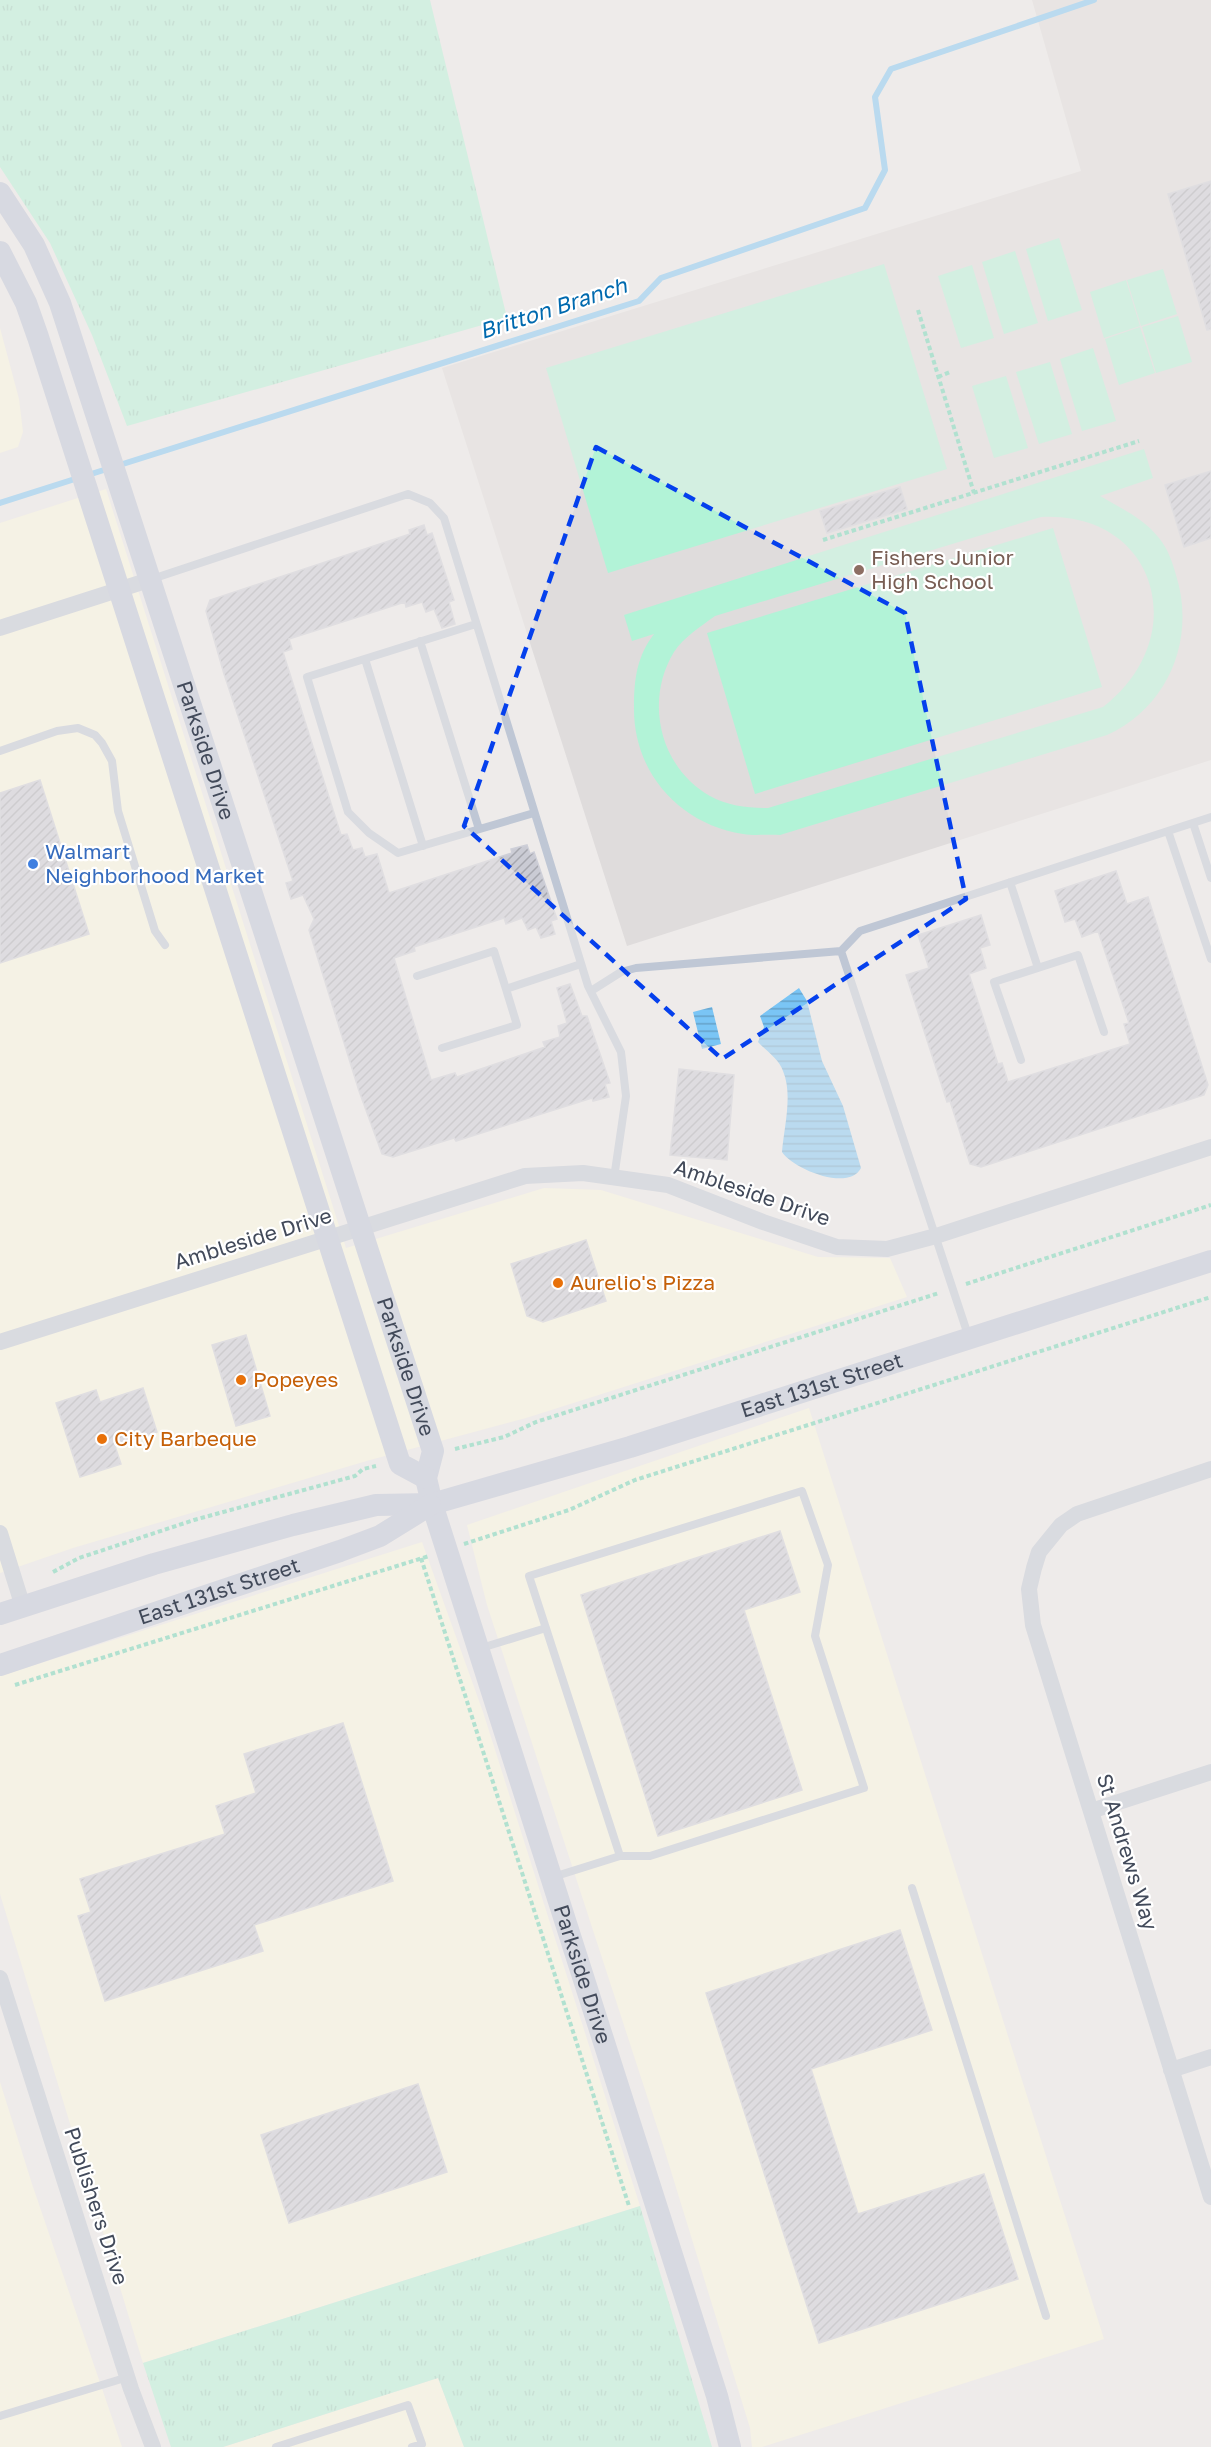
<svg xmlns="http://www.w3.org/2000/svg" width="1211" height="2447" font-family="'Golos Text',sans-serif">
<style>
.commercial{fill:#fdfadf}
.education{fill:#dfdcdc}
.grass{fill:url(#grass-tufts)}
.pitch{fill:#b2f3d7;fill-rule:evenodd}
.water{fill:url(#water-rules)}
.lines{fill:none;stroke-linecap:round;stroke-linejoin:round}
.stream{stroke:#7ac5f5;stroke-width:6}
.building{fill:url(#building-hatch);stroke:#cecfd8;stroke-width:1.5}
.path{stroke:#67d4b2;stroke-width:4;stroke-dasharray:4.5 3;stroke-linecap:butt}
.lane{stroke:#bfc7d5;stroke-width:8}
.street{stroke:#bfc7d5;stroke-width:16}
.secondary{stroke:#bbc3d7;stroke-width:22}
.marked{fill:none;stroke:#0540ed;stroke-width:4.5;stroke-dasharray:12 8;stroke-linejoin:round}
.education-dot{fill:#8d6e63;stroke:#fff;stroke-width:2}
.shop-dot{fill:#3f7fe0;stroke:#fff;stroke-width:2}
.food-dot{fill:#e8710a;stroke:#fff;stroke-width:2}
.labels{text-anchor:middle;stroke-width:4.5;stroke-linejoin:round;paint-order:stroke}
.education-label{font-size:21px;fill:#785e54;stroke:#fff;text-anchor:start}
.street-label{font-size:21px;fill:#424a5a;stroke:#fff}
.shop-label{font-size:21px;fill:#366cbe;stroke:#fff;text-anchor:start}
.food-label{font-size:21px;fill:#c56008;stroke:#fff;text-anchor:start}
.water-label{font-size:22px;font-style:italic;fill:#006aaf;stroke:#fff}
</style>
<defs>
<pattern id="grass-tufts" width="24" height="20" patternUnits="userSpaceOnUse" patternTransform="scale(1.5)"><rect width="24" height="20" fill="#b2f3d7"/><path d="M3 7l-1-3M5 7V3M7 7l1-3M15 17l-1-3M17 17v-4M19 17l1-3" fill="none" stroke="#9ad2bb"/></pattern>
<pattern id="water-rules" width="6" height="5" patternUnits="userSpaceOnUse" patternTransform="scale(1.5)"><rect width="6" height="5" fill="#7ac5f5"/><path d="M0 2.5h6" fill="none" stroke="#66a2c9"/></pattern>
<pattern id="building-hatch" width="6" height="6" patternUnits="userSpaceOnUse" patternTransform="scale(1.5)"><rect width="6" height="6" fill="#cacbd4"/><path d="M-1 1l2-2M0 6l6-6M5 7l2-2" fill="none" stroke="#a6a7af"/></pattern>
</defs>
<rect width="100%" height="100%" fill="#eeebea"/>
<!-- commercial -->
<path class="commercial" d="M0 328 19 399 23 432 18 447 0 453Z
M106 489 346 1248 544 1188 601 1190 818 1257 890 1258 907 1297 526 1418 370 1460 73 1548 0 1573V523Z
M809 1408 1104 2339 762 2447H752L750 2428 663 2145 487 1605 467 1525Z
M422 1542 483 1712 640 2206 143 2363 0 1894V1676Z
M0 2082 32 2184 122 2447H0Z
M438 2378 464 2447H223Z"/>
<!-- education -->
<path class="education" d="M1032 0H1211V760L627 946 442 368 1081 171Z"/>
<!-- grass -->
<path class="grass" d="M0 0H430L507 318 127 426 92 335 50 243 0 167Z
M640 2206 712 2447H464L438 2378 223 2447H171L143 2363Z"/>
<!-- pitch -->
<path class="pitch" d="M1059 238 1082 310 1048 321 1026 249Z
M1015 251 1038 323 1004 334 982 262Z
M884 264 947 469 608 573 546 368Z
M972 265 994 338 961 348 938 276Z
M1163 269 1177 314 1141 326 1127 280Z
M1126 280 1140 326 1104 338 1090 292Z
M1178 316 1192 362 1156 373 1142 327Z
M1140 327 1155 373 1119 385 1105 339Z
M1093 348 1116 421 1082 431 1060 359Z
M1050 362 1072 434 1039 444 1016 372Z
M1006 376 1028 448 994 458 972 386Z
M1144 449 1153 478 1100 496C1121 508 1144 519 1159 538 1168 549 1172 561 1176 575 1196 638 1169 707 1107 735L780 835C768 834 755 836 743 834 679 824 633 772 634 707 634 679 637 656 654 634L632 641 624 615ZM1041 517C1158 511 1193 638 1103 707L768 808C748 808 728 806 710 796 660 768 644 701 674 652 684 637 700 627 715 616Z
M1053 528 1102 687 755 794 707 633Z"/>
<!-- water -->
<path class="water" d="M799 988 807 1001 822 1061 843 1106 861 1168C849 1192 793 1169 782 1152 784 1127 793 1095 783 1071 779 1059 766 1051 758 1042L764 1027 760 1016Z
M712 1007 721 1044 702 1049 693 1012Z"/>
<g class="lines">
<!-- stream -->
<path class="stream" d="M88 475 639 301 661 278 865 208 885 170 875 97 891 69 1094 0
M0 503 78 478"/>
</g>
<!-- building -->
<path class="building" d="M1211 181V329L1207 330 1168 194Z
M1211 471V538L1184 547 1165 485Z
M900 487 907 509 827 533 820 511Z
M424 525 427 535 432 533 454 600 449 602 455 624 442 628 434 609 426 612 422 602 406 607 405 602 289 639 292 649 283 652 341 835 347 834 353 850 362 848 365 857 377 854 389 893 512 853 511 849 527 845 530 854 534 852 557 919 551 921 555 934 541 938 536 927 528 930 522 918 506 924 504 918 414 947 415 951 394 958 431 1080 455 1073 457 1077 545 1047 543 1042 560 1037 558 1026 567 1023 557 988 570 984 582 1016H587L610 1083 605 1084 609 1097 593 1101 592 1098 456 1141 454 1138 393 1157 382 1154 359 1091 309 930 314 919 303 895 291 899 286 883 293 881 224 674 206 611 210 600 410 534 409 530Z
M40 780 89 934 0 963V793Z
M1116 871 1127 904 1148 897 1208 1085 1204 1095 981 1167 970 1164 950 1101 947 1102 906 975 929 968 918 935 981 915 990 945 980 948 986 968 969 974 998 1064 1002 1063 1008 1082 1130 1044 1124 1024 1129 1023 1098 931 1082 937 1075 919 1065 922 1055 891Z
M679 1069 734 1075 727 1160 670 1155Z
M586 1240 606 1301 543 1322 527 1316 511 1264Z
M246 1335 270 1416 236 1426 212 1345Z
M143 1388 157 1432 115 1446 121 1464 80 1477 56 1403 96 1390 100 1402Z
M780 1531 800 1592 744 1610 802 1790 658 1836 581 1595Z
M343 1723 393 1881 254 1925 263 1951 105 2001 78 1916 91 1912 80 1879 225 1834 216 1806 256 1793 244 1754Z
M900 1930 932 2030 811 2069 858 2214 984 2174 1018 2279 819 2343 706 1993Z
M418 2084 447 2172 289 2223 261 2135Z"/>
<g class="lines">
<!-- path -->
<path class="path" d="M918 310 974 493
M938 377 950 372
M823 540 1139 441
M966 1284 1211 1205
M455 1449 504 1437 536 1422 939 1293
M464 1544 569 1510 635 1480 1211 1297
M421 1558 629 2206
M53 1572 79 1558 194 1520 355 1476 363 1469 376 1466
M15 1685 429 1556"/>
<!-- lane -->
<path class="lane" d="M152 579 408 494 430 503 444 518 588 986 621 1052 626 1096 614 1178
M476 624 307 677 348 812 369 833 398 853 534 813
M420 641 479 829
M365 659 423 846
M0 751 57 731 78 728 95 735 102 743 112 761 118 811 155 931 165 945
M1193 823 1211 878
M1168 831 1211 959
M1010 882 1038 968
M841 951 860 931 1211 817
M417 976 494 951 506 989 581 964
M591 991 621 972 636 968 841 951 969 1338
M442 1048 517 1025 506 989
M1021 1060 994 982 1078 955 1104 1032
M478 1649 546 1628
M553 1877 620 1856H650L864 1788 815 1636 828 1565 802 1491 529 1576 620 1856
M912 1888 1046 2316
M0 2416 128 2377
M276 2447 408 2405 422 2444 412 2447"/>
<!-- street -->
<path class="street" d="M0 628 149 580
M0 1342 525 1176 583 1173 668 1185 763 1222 837 1247 887 1249 936 1236 1211 1147
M1211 1469 1077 1514 1061 1525 1039 1552 1034 1568 1029 1589 1033 1625 1211 2197
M0 1533 23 1607
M1091 1811 1211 1772
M0 1978 131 2389 153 2447
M1171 2070 1211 2057"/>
<!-- secondary -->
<g class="secondary">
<path id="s1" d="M0 193 34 245 60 303 433 1451 426 1478 432 1504 717 2396 730 2447"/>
<path d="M0 252 26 303 38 337 400 1464 426 1478"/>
<path id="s2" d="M0 1614 154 1564 293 1525 376 1505 432 1504 630 1447 1211 1261"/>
<path id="s3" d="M0 1665 340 1551 380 1536 430 1505"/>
</g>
</g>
<!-- marked area -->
<path d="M0 0H1211V2447H0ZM596 447 905 613 966 899 722 1059 464 826Z" fill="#eeebea" fill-opacity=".55" fill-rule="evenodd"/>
<path class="marked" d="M596 447 905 613 966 899 722 1059 464 826Z"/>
<!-- markers -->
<circle class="education-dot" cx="859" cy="570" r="6"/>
<circle class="shop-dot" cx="33" cy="864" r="6"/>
<g class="food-dot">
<circle cx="558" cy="1283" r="6"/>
<circle cx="241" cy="1380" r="6"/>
<circle cx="102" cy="1439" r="6"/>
</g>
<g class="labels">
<!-- education labels -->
<g class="education-label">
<text x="871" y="565">Fishers Junior<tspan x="871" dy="24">High School</tspan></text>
</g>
<!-- street labels -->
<g class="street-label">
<text dy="7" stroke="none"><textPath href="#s1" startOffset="596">Parkside Drive</textPath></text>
<text transform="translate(752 1193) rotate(19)" y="7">Ambleside Drive</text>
<text transform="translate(253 1239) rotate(-17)" y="7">Ambleside Drive</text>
<text dy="7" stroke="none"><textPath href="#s1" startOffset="1244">Parkside Drive</textPath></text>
<text dy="7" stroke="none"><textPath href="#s2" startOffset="855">East 131st Street</textPath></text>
<text dy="7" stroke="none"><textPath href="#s3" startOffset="231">East 131st Street</textPath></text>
<text transform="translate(1127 1852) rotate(73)" y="7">St Andrews Way</text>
<text dy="7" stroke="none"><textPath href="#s1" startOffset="1881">Parkside Drive</textPath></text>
<text transform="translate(96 2206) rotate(72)" y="7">Publishers Drive</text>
</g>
<!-- shop labels -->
<g class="shop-label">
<text x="45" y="859">Walmart<tspan x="45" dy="24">Neighborhood Market</tspan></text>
</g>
<!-- food labels -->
<g class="food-label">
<text x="570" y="1290">Aurelio's Pizza</text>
<text x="253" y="1387">Popeyes</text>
<text x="114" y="1446">City Barbeque</text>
</g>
<!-- water labels -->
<g class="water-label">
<text transform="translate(553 308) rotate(-18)" y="8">Britton Branch</text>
</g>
</g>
</svg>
